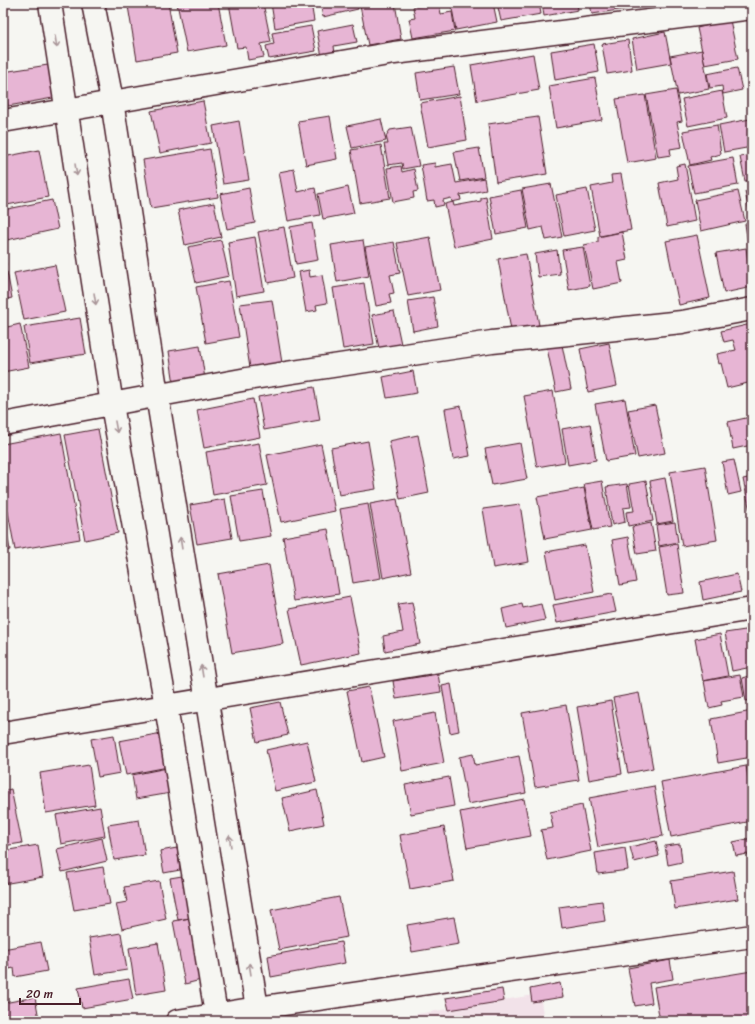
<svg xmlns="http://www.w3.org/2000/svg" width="755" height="1024" font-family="Sriracha,sans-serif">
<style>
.built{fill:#f2e2e9}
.building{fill:#e7b5d4;stroke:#4a1f2b}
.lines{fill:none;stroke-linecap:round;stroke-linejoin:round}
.minor-casing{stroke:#4a1f2b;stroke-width:25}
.minor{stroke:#f6f6f2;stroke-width:22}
.oneway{stroke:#a99598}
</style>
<rect width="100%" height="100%" fill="#f6f6f2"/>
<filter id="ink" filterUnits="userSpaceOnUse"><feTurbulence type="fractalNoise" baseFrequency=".025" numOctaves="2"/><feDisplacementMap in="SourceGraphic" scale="8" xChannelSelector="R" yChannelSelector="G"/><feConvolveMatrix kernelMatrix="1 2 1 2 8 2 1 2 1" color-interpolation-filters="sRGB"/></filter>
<g filter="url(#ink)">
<!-- built -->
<path class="built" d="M540 994 544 1021H375Z"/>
<!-- building -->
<path class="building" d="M145 3H168L177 53 137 60 128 6Z
M177 3H218L226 45 187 52Z
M229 3H263L271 42 261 44 264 57 248 60 246 47 237 48Z
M271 3H311L314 21 275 28Z
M320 3H357L358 9 323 17Z
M377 3H395L401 39 368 45 360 6Z
M439 3 441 14 452 12 455 31 413 38 409 19 415 18 413 7Z
M451 3H493L497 22 456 30Z
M497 3H539L541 14 501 21Z
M542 3H577L578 10 544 16Z
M590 3H631L632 8 592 14Z
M730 20 738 59 705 65 697 28Z
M353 24 357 42 334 46 335 54 322 57 317 31Z
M311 26 316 51 269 59 266 46 274 44 272 33Z
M665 32 671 63 637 69 632 39Z
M628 40 632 70 607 74 602 44Z
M594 44 599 72 555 80 551 51Z
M702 50 709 89 678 95 670 56Z
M533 54 539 90 477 101 471 65Z
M48 65 53 98 8 106 3 72Z
M454 67 459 94 420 100 416 73Z
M737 68 742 90 723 94 722 86 710 88 707 74Z
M595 78 602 120 556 128 549 86Z
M676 90 682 121 677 122 682 147 670 149 671 155 658 157 646 95Z
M722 91 727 118 688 126 682 99Z
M645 95 656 158 627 163 616 99Z
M460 96 467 140 428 147 420 103Z
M203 101 211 143 160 153 151 111Z
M330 116 337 159 306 165 298 121Z
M538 117 547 174 496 182 488 124Z
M381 119 386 141 352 148 347 126Z
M750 119 752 147 724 152 719 125Z
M239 121 249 180 223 184 213 126Z
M717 125 721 154 710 157 711 160 690 165 683 131Z
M411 127 419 166 403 169 402 163 388 165 384 144H388L386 136 390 130Z
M381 145 390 198 360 203 351 150Z
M479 148 484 177 460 181 454 152Z
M210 149 218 197 151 208 143 160Z
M39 150 48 197 7 205 3 186V157Z
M752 155V180L745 181 740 157Z
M733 158 738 185 694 193 688 166Z
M435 163V167L452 164 456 183 484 178 486 190 460 195 461 200 452 202 451 198 443 200 444 205 435 207 434 200 427 201 421 165Z
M685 164 695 221 667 227 659 183 678 179 676 166Z
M401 166 402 172 414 169 418 191 413 192 414 198 393 202 387 168Z
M294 169 298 192 315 188 320 215 288 221 279 172Z
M621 174 631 230 600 236 591 187 612 183 611 175Z
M551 184 562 237 546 240 543 227 530 230 522 189Z
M348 187 354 213 323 219 318 194Z
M249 188 255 223 227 229 220 194Z
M587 189 595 230 564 236 556 195Z
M521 190 528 228 496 234 489 196Z
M752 190V220H751L745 192Z
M738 191 745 221 701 231 695 200Z
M486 197 493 239 454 247 445 204 453 202 454 206 481 201V198Z
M52 200 58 229 7 240 3 210Z
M214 203 221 237 185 245 178 210Z
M312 223 318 260 296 264 290 227Z
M752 223V255L750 256 745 224Z
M284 227 293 278 268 283 258 232Z
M622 232 627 260 618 262 622 283 593 289 584 245 598 242V237Z
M697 235 710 298 679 305 666 241Z
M255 237 264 291 236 296 228 242Z
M430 237 440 290 408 296 397 243Z
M221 240 229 276 196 283 188 247Z
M363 240 369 276 337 282 331 245Z
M394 242 400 273 390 275 394 293 389 294 391 303 376 306 365 247Z
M583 247 590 286 569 290 562 250Z
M746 248 752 287 724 293 716 253Z
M3 249 6 265 3 266Z
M557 250 560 274 538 277 535 254Z
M526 254 539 325 511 330 498 259Z
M55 265 65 312 24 320 14 273Z
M309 270 310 277 322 275 327 303 316 305 317 310 306 312 299 272Z
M3 272H7L12 298 3 300Z
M229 281 239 337 206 343 196 287Z
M364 283 374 344 343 349 333 288Z
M433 297 438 326 413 331 408 301Z
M272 300 282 363 250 368 240 304Z
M394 311 401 344 379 348 372 315Z
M80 318 86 354 30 363 24 327Z
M20 324 29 367 3 372V328Z
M751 324 752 382 727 388 721 363 719 364 717 354 736 350 733 340 724 342 721 331Z
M609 343 617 386 588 392 580 349Z
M562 345 571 389 556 392 547 348Z
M200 346 205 379 174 384 169 351Z
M413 371 417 393 387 398 383 377Z
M314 387 320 420 264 430 258 397Z
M553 391 565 462 537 467 524 396Z
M253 399 260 437 204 448 197 410Z
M625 399 635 456 606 461 595 404Z
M655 405 665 453 638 458 628 410Z
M461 406 470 456 453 459 445 409Z
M750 417 752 445 733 449 728 422Z
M590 424 596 460 568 465 562 429Z
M98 429 118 533 85 540 65 435Z
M61 433 80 539 15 550 3 485V444Z
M418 435 429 493 400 499 389 441Z
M368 441 376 489 339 495 331 448Z
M259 443 267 485 213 495 206 452Z
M520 443 527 479 492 485 485 449Z
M321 444 335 511 281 522 267 455Z
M734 460 741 492 728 495 722 462Z
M705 466 717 540 682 546 670 472Z
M752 477V516H751L743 479Z
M665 478 673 521 657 524 650 481Z
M602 481 610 527 593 530 584 484Z
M646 481 653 521 628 526 626 512 634 511 629 484Z
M627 484 631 507 623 508 625 522 612 525 606 487Z
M584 488 592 530 545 539 537 497Z
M263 491 271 536 239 541 231 496Z
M225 499 232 538 197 544 190 505Z
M397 499 411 572 383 578 370 504Z
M368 504 381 578 353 583 340 509Z
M520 504 529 562 493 568 483 509Z
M3 511 10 550 3 551Z
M675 522 678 542 659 546 656 525Z
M651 523 656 551 637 554 632 527Z
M328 529 339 594 294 601 283 537Z
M628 537 636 582 620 585 612 540Z
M677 544 684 593 667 595 659 547Z
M585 545 594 592 555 600 546 552Z
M269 565 283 644 232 653 218 574Z
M737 574 741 592 703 600 700 582Z
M612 594 616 612 557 623 553 605Z
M350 597 361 653 301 665 289 609Z
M412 602 420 644 385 651 383 636 403 632 398 604Z
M522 604 523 608 541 604 545 620 506 628 502 609Z
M752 629V667L732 671 725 633Z
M720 634 728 676 703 681 695 639Z
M438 674 441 692 396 699 393 681Z
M740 675 744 697 721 701 722 705 709 708 704 681Z
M752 675V700L746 701 742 678Z
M451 684 459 731 450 733 442 686Z
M369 687 384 757 362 762 347 691Z
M639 693 653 768 628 773 613 698Z
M611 701 622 774 589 780 577 707Z
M280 702 288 735 257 742 250 708Z
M566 705 579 780 535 787 522 713Z
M752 711V757L718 763 711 719Z
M435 713 444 763 402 771 393 721Z
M162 733 168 767 126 775 119 741Z
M114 735 120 773 98 777 91 739Z
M307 741 316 782 275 791 266 750Z
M473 754 475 765 519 756 526 793 468 804 459 757Z
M89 765 95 805 46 813 40 773Z
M746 766 752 797V821L671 837 661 782Z
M167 768 171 793 136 799 132 775Z
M449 777 454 806 411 814 405 785Z
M654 786 663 836 598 847 589 798Z
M11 789 22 843 3 846V791Z
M317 790 324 824 290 831 282 798Z
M524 799 531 836 467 848 460 812Z
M582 805 591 851 547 860 541 830 553 828 550 812Z
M100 807 105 836 61 844 56 815Z
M139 820 145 855 114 860 108 825Z
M444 827 454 881 410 889 400 835Z
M102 838 107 861 62 872 57 849Z
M752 838V871H751L748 854 736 856 733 842Z
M656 841 659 856 634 862 630 847Z
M680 844 682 862 668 865 665 846Z
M38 845 43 877 3 884V851Z
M177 848 180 870 164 873 160 851Z
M625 848 628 870 598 874 595 853Z
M103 867 110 904 74 910 67 873Z
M733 871 738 899 675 909 671 881Z
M182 876 190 918 178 920 170 878Z
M159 881 166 919 122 929 116 904 127 902 124 887Z
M339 897 347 937 279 950 271 910Z
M602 901 605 921 562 928 559 907Z
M454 917 459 944 412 952 407 925Z
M190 918 201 980 185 984 173 921Z
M121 933 127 970 95 975 89 938Z
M41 942 47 971 15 977 14 968 9 969 8 963 3 964V949Z
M341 942 345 963 271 977 268 956Z
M158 943 166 990 136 995 129 948Z
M670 960 673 979 649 983 652 1003 635 1006 628 968Z
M752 971V1021H660L654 987Z
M129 979 133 999 82 1008 78 988Z
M560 983 563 997 532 1002 530 989Z
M502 989 504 1001 449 1010 446 998Z
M35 997 39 1019 27 1021H7L4 1003Z"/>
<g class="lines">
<!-- minor casing -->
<g class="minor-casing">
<path id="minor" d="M50 3 112 405 166 706 216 1014
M93 3 112 101 157 395 257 1008
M3 121 394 53 752 8
M3 424 247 379 492 342 682 322 752 309
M3 733 752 609
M177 1021 257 1008 752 936"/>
</g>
<!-- minor -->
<use href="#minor" class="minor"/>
</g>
<!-- one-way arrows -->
<defs><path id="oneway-shaft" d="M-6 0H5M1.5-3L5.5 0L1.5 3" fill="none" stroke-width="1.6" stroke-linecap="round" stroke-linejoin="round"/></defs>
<g class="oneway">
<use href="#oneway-shaft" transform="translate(56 42) rotate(81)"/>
<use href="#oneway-shaft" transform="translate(76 170) rotate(81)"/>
<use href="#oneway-shaft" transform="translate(95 299) rotate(81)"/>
<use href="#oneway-shaft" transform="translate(116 427) rotate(80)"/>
<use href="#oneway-shaft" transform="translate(181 543) rotate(-99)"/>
<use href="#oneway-shaft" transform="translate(202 671) rotate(-99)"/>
<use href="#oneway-shaft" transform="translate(230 841) rotate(-99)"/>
<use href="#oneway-shaft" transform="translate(250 969) rotate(-99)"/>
</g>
</g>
<!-- margin -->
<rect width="755" height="1024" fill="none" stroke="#f6f6f2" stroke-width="16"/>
<rect x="8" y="8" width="739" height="1008" fill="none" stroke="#4a1f2b" stroke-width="1.5" filter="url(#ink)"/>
<!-- scale -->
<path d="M20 998v6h60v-6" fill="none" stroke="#4a1f2b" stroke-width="2"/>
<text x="26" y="998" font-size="12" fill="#4a1f2b" stroke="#f6f6f2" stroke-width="3" paint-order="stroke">20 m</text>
</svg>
